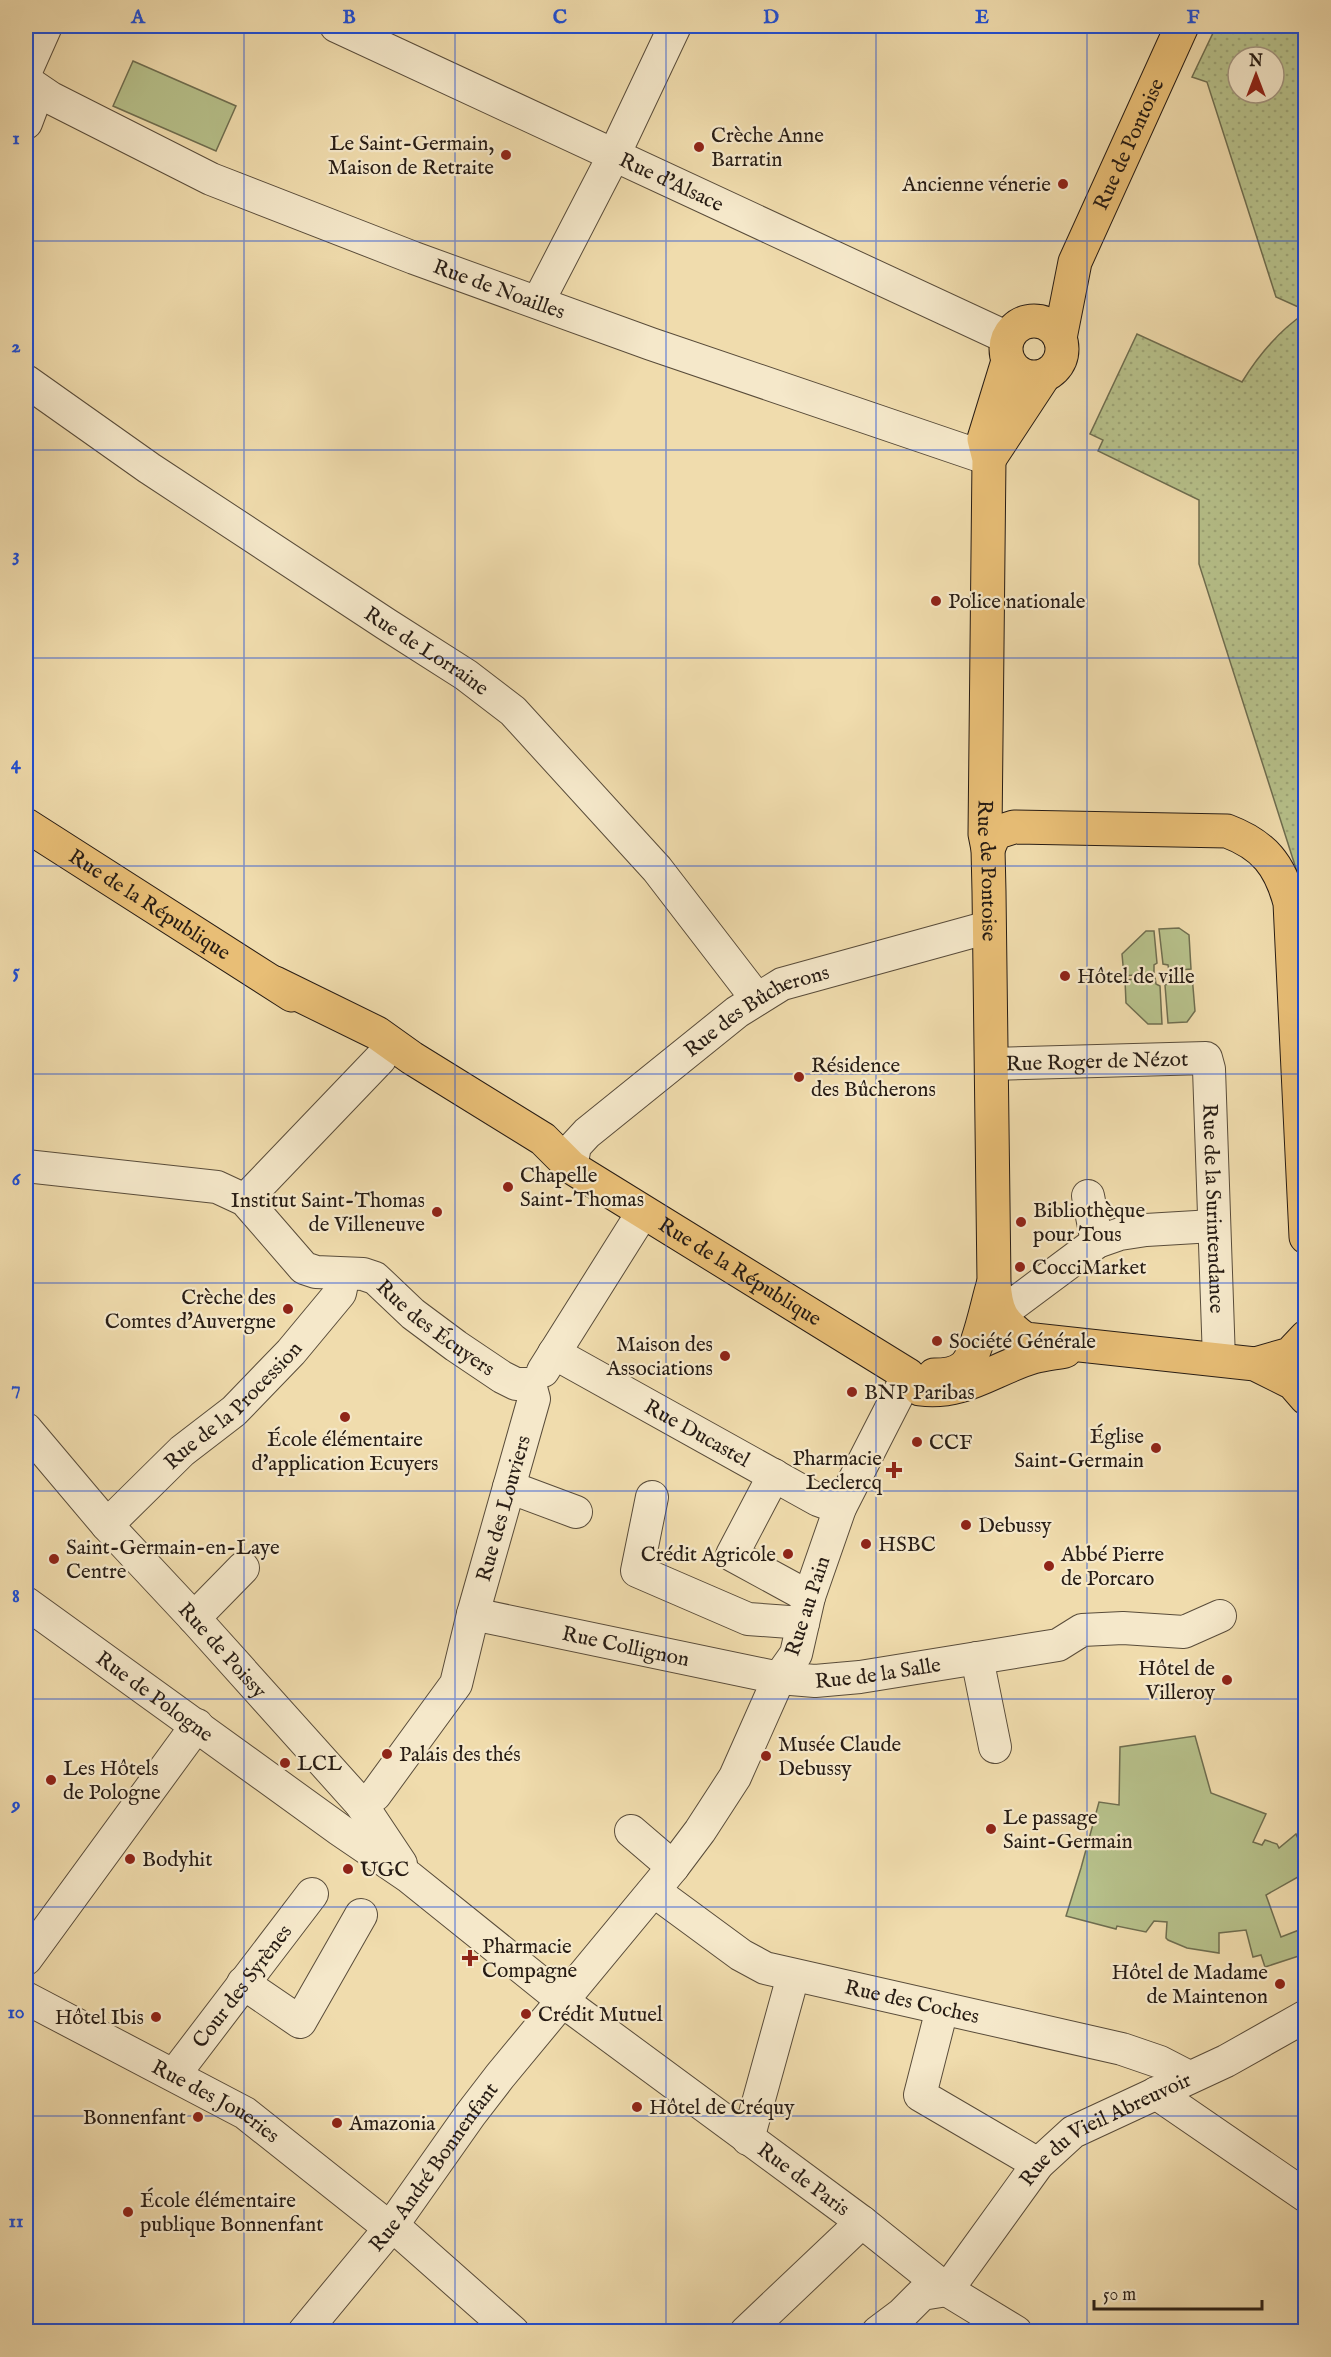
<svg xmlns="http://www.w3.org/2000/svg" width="1331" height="2357" font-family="'IM FELL English',serif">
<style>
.grass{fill:#b7c18b;stroke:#6f6e50;stroke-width:1.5}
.park{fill:url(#park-dots);stroke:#6f6e50;stroke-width:1.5;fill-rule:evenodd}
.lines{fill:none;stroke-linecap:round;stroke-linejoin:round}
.minor-casing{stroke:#594c3a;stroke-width:34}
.major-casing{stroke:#271c14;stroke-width:35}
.minor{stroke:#f5e8ca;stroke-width:32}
.major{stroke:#e8be76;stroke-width:33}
.grid{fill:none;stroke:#1d4ed8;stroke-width:1.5;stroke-opacity:0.55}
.poi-dot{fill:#8f2418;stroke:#f5e8ca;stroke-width:2}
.labels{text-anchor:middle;stroke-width:4.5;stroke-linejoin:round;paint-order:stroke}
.poi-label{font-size:21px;fill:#271c14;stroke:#f5e8ca;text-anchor:start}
.street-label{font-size:21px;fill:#271c14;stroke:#f5e8ca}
.neatline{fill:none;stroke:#1d4ed8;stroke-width:2}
.grid-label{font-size:20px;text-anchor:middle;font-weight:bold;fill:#1d4ed8}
</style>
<defs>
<pattern id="park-dots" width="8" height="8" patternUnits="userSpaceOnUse" patternTransform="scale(1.5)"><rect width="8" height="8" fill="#b7c18b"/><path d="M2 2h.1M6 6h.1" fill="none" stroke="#9da577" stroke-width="1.8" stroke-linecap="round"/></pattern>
</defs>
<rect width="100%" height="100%" fill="#f0dcad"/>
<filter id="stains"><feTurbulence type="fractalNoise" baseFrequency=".00333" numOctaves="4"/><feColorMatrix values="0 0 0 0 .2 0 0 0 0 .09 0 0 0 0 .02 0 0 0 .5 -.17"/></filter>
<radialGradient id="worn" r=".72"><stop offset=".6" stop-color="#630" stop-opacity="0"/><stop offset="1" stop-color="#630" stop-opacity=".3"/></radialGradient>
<!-- grass -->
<path class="grass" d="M133 61 236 106 216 151 113 106Z
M1179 928 1189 935 1191 969 1169 971 1168 965 1163 964 1159 929Z
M1146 931H1154L1157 963 1154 965V973L1124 976 1122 954Z
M1192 975 1195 1011 1187 1022 1168 1023 1165 985 1168 984 1169 976Z
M1155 977 1156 984 1160 986 1162 1024H1148L1126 1003 1125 980Z
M1195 1736 1211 1793 1266 1814 1253 1842 1262 1845 1265 1840 1277 1844 1279 1848 1296 1834 1305 1855V1873L1266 1895 1281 1937 1299 1930 1305 1943V1954L1265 1967 1261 1955 1253 1957 1246 1930 1219 1933V1953L1187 1948 1168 1940 1166 1938 1167 1922 1154 1921 1146 1932 1117 1926 1116 1929 1066 1916 1081 1868 1099 1802 1119 1805 1120 1747Z"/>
<!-- park -->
<path class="park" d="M1232 26H1305V310L1276 297 1207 82 1192 77 1214 31ZM1238 57H1274V93H1238Z
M1305 313V897L1199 564V500L1098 451 1103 440 1090 434 1137 334 1242 382C1259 354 1279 331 1305 313Z"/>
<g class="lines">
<!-- minor casing -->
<g class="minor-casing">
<g id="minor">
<path id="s1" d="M336 26 1008 338"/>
<path d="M26 71 46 26"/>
<path id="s2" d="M26 81 51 98 211 179 414 258 651 344 989 459"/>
<path d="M26 123 38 91"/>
<path d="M538 302 614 155 675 26"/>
<path id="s3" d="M26 381 149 468 386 624 466 675 513 711 657 869 757 999"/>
<path id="s4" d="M991 1064 1206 1058 1209 1069 1219 1360"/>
<path id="s5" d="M26 1166 217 1187 245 1200 304 1268 316 1272 363 1274 375 1278 413 1314 456 1346 502 1377 516 1384H530"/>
<path id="s6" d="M571 1167 575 1146 587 1133 737 1012 782 984 989 927"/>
<path d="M1088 1196 1097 1242"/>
<path d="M245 1200 380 1059"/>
<path d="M999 1315 1097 1242 1120 1234 1146 1230 1213 1226"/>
<path id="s7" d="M554 1353 818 1500 840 1508"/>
<path d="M543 1371 643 1212"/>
<path id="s8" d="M26 1429 107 1525 194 1618 361 1804 401 1864"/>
<path d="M774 1475 732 1555 809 1597"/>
<path d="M509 1487 576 1512"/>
<path d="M652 1497 637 1571 748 1619 803 1623"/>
<path id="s9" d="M107 1525 182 1451 234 1411 291 1352 340 1293 344 1274"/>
<path id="s10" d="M26 1603 340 1830 409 1877 572 2008 862 2222 947 2290 1016 2332"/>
<path id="s11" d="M473 1614 779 1678 815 1681 860 1677 1058 1645 1082 1630 1123 1628 1184 1632 1220 1616"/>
<path d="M194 1618 243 1568"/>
<path d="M977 1658 995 1747"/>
<path id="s12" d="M361 1804 375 1795 456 1684 473 1614 534 1399 530 1384"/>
<path d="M631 1831 673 1867"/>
<path id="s13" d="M654 1891 741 1955 765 1968 1122 2049 1160 2062 1189 2077"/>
<path d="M26 1959 197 1725"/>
<path d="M243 1983 300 2022 361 1915"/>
<path id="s14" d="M26 1998 245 2113 381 2221 400 2232 513 2332"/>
<path d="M942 2009 920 2095 1038 2164"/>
<path id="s15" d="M174 2075 312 1894"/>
<path d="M1156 2093 1306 2196"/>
<path d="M748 2139 793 1976"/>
<path id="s16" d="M304 2332 391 2227 470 2115 500 2076 673 1867 700 1831 735 1777 779 1678 796 1654 809 1597 840 1508 908 1375"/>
<path d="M746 2332 862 2222"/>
<path id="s17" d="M878 2332 902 2314 922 2294 947 2290 1038 2164 1073 2132 1226 2061 1306 2016"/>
</g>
</g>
<!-- major casing -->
<g class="major-casing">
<g id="major">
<circle cx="1034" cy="349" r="28"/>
<path id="s18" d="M1060 338 1075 262 1182 26"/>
<path id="s19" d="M1008 361 984 439 989 459 985 834 988 849 989 892 994 1282C996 1312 1001 1322 1025 1339L1255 1364 1293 1383 1306 1398"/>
<path d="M990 458 1044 376"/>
<path id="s20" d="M26 825 292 995"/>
<path d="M988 849 995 833 1014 827 1227 831C1264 845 1280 865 1290 903L1306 1237"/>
<path id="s21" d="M275 983 377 1033 412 1058 543 1139 571 1167 908 1375 920 1389C963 1395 993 1369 1033 1357 1043 1354 1055 1353 1065 1351"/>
<path d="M1255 1364 1290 1354 1306 1337"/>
<path d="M934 1375C944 1375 957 1374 965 1366 978 1353 987 1304 993 1285"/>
</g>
</g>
<!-- minor -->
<use href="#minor" class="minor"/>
<!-- major -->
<use href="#major" class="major"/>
</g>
<!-- grid -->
<path class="grid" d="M244 26V2332M455 26V2332M666 26V2332M876 26V2332M1087 26V2332M26 241H1306M26 450H1306M26 658H1306M26 866H1306M26 1074H1306M26 1283H1306M26 1491H1306M26 1699H1306M26 1907H1306M26 2116H1306"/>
<!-- markers -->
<g class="poi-dot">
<circle cx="699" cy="147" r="6"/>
<circle cx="506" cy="155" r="6"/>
<circle cx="1063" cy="184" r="6"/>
<circle cx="936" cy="601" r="6"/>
<circle cx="1065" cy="976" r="6"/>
<circle cx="799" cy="1077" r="6"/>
<circle cx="508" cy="1187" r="6"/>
<circle cx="437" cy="1212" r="6"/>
<circle cx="1021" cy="1222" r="6"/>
<circle cx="1020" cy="1267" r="6"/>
<circle cx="288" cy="1309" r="6"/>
<circle cx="937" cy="1341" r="6"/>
<circle cx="725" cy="1356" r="6"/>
<circle cx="852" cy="1392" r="6"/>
<circle cx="345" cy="1417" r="6"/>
<circle cx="917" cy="1442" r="6"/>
<circle cx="1156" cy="1448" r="6"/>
<path d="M891 1461h6v6h6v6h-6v6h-6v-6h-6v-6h6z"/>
<circle cx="966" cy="1525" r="6"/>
<circle cx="866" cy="1544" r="6"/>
<circle cx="788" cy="1554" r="6"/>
<circle cx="54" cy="1559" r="6"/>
<circle cx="1049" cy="1566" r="6"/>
<circle cx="1227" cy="1680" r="6"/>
<circle cx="387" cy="1754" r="6"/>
<circle cx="766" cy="1756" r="6"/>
<circle cx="285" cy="1763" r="6"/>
<circle cx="51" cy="1780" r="6"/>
<circle cx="991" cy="1829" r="6"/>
<circle cx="130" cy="1859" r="6"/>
<circle cx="348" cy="1869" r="6"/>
<path d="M467 1949h6v6h6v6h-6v6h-6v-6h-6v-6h6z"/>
<circle cx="1280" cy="1984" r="6"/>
<circle cx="526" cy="2014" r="6"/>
<circle cx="156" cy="2017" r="6"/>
<circle cx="637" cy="2107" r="6"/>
<circle cx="198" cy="2117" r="6"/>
<circle cx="337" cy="2123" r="6"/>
<circle cx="128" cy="2212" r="6"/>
</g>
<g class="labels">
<!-- poi labels -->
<g class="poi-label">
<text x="711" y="142">Crèche Anne<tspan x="711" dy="24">Barratin</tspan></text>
<text x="494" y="150" text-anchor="end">Le Saint-Germain,<tspan x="494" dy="24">Maison de Retraite</tspan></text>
<text x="1051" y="191" text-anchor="end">Ancienne vénerie</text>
<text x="948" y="608">Police nationale</text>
<text x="1077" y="983">Hôtel de ville</text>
<text x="811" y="1072">Résidence<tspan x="811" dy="24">des Bûcherons</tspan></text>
<text x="520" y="1182">Chapelle<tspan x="520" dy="24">Saint-Thomas</tspan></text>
<text x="425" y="1207" text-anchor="end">Institut Saint-Thomas<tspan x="425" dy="24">de Villeneuve</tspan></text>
<text x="1033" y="1217">Bibliothèque<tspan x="1033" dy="24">pour Tous</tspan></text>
<text x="1032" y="1274">CocciMarket</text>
<text x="276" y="1304" text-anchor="end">Crèche des<tspan x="276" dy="24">Comtes d'Auvergne</tspan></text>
<text x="949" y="1348">Société Générale</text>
<text x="713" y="1351" text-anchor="end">Maison des<tspan x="713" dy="24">Associations</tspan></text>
<text x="864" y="1399">BNP Paribas</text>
<text x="1144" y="1443" text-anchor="end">Église<tspan x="1144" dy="24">Saint-Germain</tspan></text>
<text x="345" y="1446" text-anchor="middle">École élémentaire<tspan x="345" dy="24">d'application Ecuyers</tspan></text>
<text x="929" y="1449">CCF</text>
<text x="882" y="1465" text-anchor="end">Pharmacie<tspan x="882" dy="24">Leclercq</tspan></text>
<text x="978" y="1532">Debussy</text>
<text x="878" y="1551">HSBC</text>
<text x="66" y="1554">Saint-Germain-en-Laye<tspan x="66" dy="24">Centre</tspan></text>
<text x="776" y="1561" text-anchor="end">Crédit Agricole</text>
<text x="1061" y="1561">Abbé Pierre<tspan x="1061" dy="24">de Porcaro</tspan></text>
<text x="1215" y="1675" text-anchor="end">Hôtel de<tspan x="1215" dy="24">Villeroy</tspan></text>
<text x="778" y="1751">Musée Claude<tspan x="778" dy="24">Debussy</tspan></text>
<text x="399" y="1761">Palais des thés</text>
<text x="297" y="1770">LCL</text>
<text x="63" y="1775">Les Hôtels<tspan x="63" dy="24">de Pologne</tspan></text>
<text x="1003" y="1824">Le passage<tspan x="1003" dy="24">Saint-Germain</tspan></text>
<text x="142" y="1866">Bodyhit</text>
<text x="360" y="1876">UGC</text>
<text x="482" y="1953">Pharmacie<tspan x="482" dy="24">Compagne</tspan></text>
<text x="1268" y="1979" text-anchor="end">Hôtel de Madame<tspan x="1268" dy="24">de Maintenon</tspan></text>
<text x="538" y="2021">Crédit Mutuel</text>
<text x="144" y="2024" text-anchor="end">Hôtel Ibis</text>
<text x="649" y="2114">Hôtel de Créquy</text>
<text x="186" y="2124" text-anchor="end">Bonnenfant</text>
<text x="349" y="2130">Amazonia</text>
<text x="140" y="2207">École élémentaire<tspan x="140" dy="24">publique Bonnenfant</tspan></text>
</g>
<!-- street labels -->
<g class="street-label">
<text dy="7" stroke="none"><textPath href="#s18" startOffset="207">Rue de Pontoise</textPath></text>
<text dy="7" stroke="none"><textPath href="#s1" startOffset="370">Rue d'Alsace</textPath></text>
<text dy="7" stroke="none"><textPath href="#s2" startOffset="518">Rue de Noailles</textPath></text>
<text dy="7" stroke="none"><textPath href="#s3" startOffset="483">Rue de Lorraine</textPath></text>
<text dy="7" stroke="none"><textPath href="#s19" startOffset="514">Rue de Pontoise</textPath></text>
<text dy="7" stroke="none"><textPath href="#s20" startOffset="147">Rue de la République</textPath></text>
<text dy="7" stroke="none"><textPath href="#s6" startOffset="250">Rue des Bûcherons</textPath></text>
<text dy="7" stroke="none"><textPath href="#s4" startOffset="106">Rue Roger de Nézot</textPath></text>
<text dy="7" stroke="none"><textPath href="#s4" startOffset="366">Rue de la Surintendance</textPath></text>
<text dy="7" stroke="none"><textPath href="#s21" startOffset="549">Rue de la République</textPath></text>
<text dy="7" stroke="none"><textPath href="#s5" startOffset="464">Rue des Écuyers</textPath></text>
<text dy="7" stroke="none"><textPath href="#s9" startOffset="174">Rue de la Procession</textPath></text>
<text dy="7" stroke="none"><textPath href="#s7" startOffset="164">Rue Ducastel</textPath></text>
<text dy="7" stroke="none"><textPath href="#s12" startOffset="336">Rue des Louviers</textPath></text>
<text transform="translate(807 1606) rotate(-72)" y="7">Rue au Pain</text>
<text dy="7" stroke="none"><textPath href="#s11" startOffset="156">Rue Collignon</textPath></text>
<text dy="7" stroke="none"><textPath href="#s8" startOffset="296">Rue de Poissy</textPath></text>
<text dy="7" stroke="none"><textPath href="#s11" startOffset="412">Rue de la Salle</textPath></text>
<text dy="7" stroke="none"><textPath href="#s10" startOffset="159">Rue de Pologne</textPath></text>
<text dy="7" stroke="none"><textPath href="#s15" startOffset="112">Cour des Syrènes</textPath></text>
<text dy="7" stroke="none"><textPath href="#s13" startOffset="286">Rue des Coches</textPath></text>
<text dy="7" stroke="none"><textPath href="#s14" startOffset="216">Rue des Joueries</textPath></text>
<text dy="7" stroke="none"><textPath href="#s17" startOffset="315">Rue du Vieil Abreuvoir</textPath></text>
<text dy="7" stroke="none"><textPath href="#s16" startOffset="210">Rue André Bonnenfant</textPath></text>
<text dy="7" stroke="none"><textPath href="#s10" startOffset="968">Rue de Paris</textPath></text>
</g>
</g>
<!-- margin -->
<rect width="1331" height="2357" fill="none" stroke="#f0dcad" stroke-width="66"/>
<!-- north arrow -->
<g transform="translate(1256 75)"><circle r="28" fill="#f5e8ca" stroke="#a39681" stroke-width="1.5"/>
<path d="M0-4.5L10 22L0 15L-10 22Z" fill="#8f2418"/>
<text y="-9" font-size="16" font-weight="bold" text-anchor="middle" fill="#271c14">N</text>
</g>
<!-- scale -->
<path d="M1094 2300v9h168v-9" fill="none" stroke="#271c14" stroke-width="3"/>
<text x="1103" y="2300" font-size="18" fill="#271c14" stroke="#f5e8ca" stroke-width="4.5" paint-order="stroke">50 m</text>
<rect x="33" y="33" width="1265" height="2291" class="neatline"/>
<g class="grid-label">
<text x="138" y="23">A</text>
<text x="349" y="23">B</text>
<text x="560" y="23">C</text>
<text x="771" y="23">D</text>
<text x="982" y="23">E</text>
<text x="1193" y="23">F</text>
<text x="16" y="144">1</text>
<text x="16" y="352">2</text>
<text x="16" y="561">3</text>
<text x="16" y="769">4</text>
<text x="16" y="977">5</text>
<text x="16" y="1185">6</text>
<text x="16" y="1394">7</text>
<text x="16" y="1602">8</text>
<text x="16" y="1810">9</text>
<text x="16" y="2018">10</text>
<text x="16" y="2227">11</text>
</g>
<rect width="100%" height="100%" filter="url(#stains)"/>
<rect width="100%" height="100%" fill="url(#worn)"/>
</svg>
